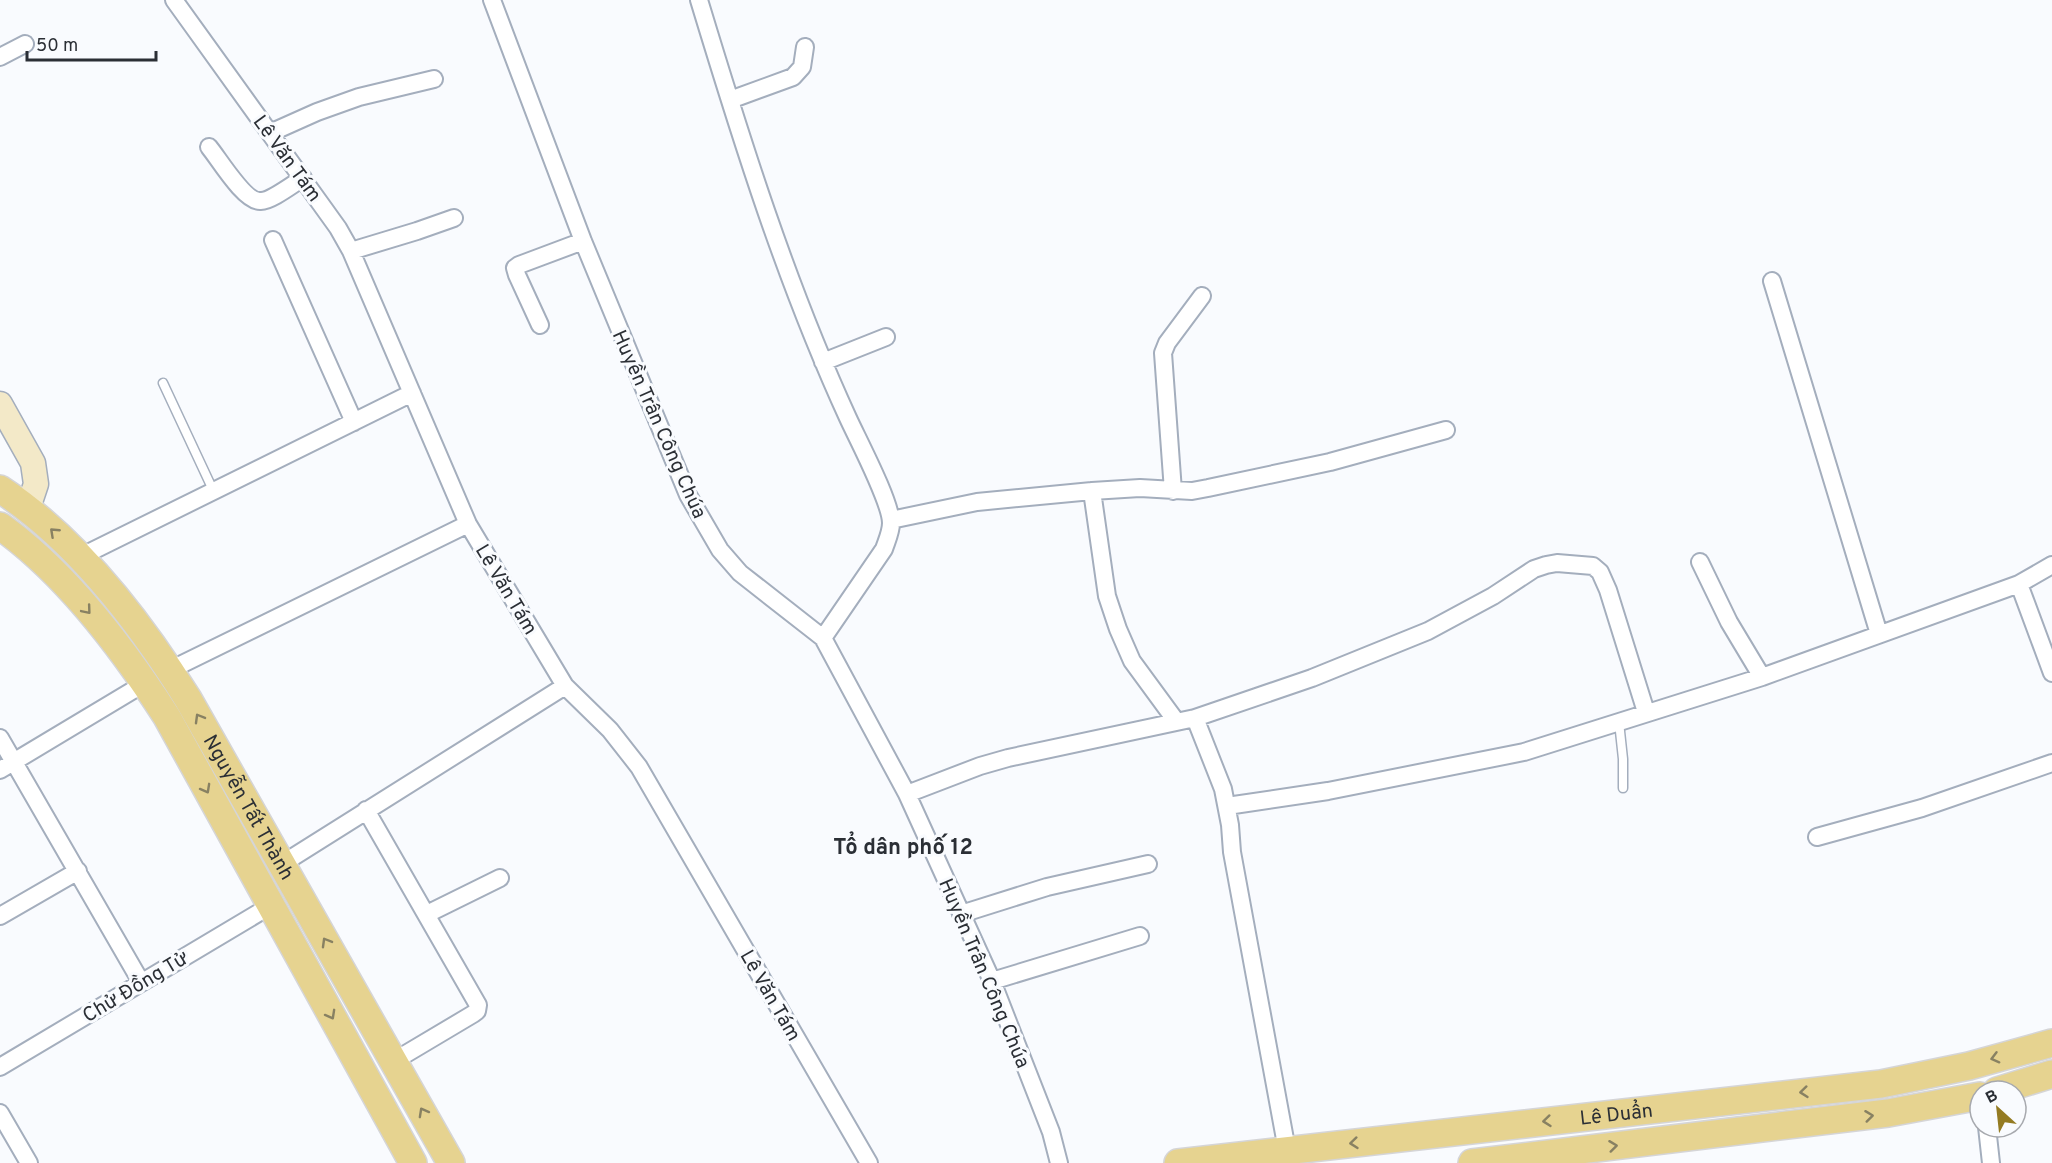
<svg xmlns="http://www.w3.org/2000/svg" width="2052" height="1163" font-family="Overpass,sans-serif">
<style>
.lines{fill:none;stroke-linecap:round;stroke-linejoin:round}
.lane-casing{stroke:#a4aebd;stroke-width:11}
.street-casing{stroke:#a4aebd;stroke-width:20}
.secondary-casing{stroke:#a4aebd;stroke-width:27}
.primary-casing{stroke:#d5d5d7;stroke-width:30}
.lane{stroke:#fff;stroke-width:8}
.street{stroke:#fff;stroke-width:16}
.secondary{stroke:#f3e9c8;stroke-width:24}
.primary{stroke:#e6d390;stroke-width:27}
.oneway{stroke:#888162}
.labels{text-anchor:middle;stroke-width:6;stroke-linejoin:round;paint-order:stroke}
.street-label{font-size:20px;fill:#2b2f35;stroke:#f9fbfe}
.quarter-label{font-size:22px;font-weight:bold;fill:#2b2f35;stroke:#f9fbfe}
</style>
<rect width="100%" height="100%" fill="#f9fbfe"/>
<g class="lines">
<!-- lane casing -->
<g class="lane-casing">
<path id="lane" d="M163 383 213 490
M1619 722 1623 759V788"/>
</g>
<!-- street casing -->
<g class="street-casing">
<path id="street" d="M174 0 338 228 351 251 468 524 565 686 610 730 639 767 869 1163
M492 0 583 241 688 495 720 550 740 573 823 638 907 794 992 981 1051 1132 1059 1163
M699 0C742 142 786 283 848 418 858 440 891 502 891 523 891 532 887 540 884 549L823 638
M0 57 25 44
M730 100 793 77 802 67 805 47
M270 133 317 112 359 97 434 79
M209 147C219 159 245 203 261 201 271 201 293 184 303 178
M273 240 354 422
M351 251 417 231 454 218
M1772 281 1879 634
M540 325 517 275 515 268 519 265 583 241
M823 362 886 337
M1092 491 1107 596 1118 629 1132 661 1176 721
M1173 491 1163 353 1167 343 1202 296
M891 520 977 502 1092 491 1140 488 1192 491 1208 488 1330 462 1446 430
M80 557 412 393
M1700 562 1729 622 1762 677
M2019 584 2052 673
M170 670 468 524
M1195 718 1223 789 1230 825 1232 852 1287 1150
M0 738 141 982
M0 770 145 683
M907 794 980 766 1008 758 1195 718 1312 678 1428 631 1493 596 1534 569 1546 565 1557 563 1593 566 1600 572 1608 590 1646 712
M1227 806 1328 791 1524 752 1762 677 2019 584 2052 565
M366 810 478 1005 477 1011 473 1014 394 1061
M1817 837 1922 808 2052 763
M282 864 565 686
M427 914 500 878
M961 914 1047 887 1148 864
M0 916 78 871
M992 981 1140 936
M0 1067 270 906
M0 1113 29 1163
M1987 1127 1991 1163"/>
</g>
<!-- secondary casing -->
<g class="secondary-casing">
<path id="secondary" d="M0 404 33 463 36 484 28 508"/>
</g>
<!-- primary casing -->
<g class="primary-casing">
<g id="primary">
<path id="s1" d="M0 489C76 539 140 622 188 699L451 1163"/>
<path d="M0 526C65 572 124 650 167 717L413 1163"/>
<path d="M1997 1091 2052 1074"/>
<path id="s2" d="M1178 1163 1881 1084 1969 1066 2052 1043"/>
<path d="M1472 1163 1888 1113 1980 1096"/>
</g>
</g>
<!-- lane -->
<use href="#lane" class="lane"/>
<!-- street -->
<use href="#street" class="street"/>
<!-- secondary -->
<use href="#secondary" class="secondary"/>
<!-- primary -->
<use href="#primary" class="primary"/>
</g>
<!-- one-way arrows -->
<defs><path id="oneway-chevron" d="M-2-3.5L2.5 0L-2 3.5" fill="none" stroke-width="1.6" stroke-linecap="round" stroke-linejoin="round" transform="scale(1.5)"/></defs>
<g class="oneway">
<use href="#oneway-chevron" transform="translate(54 532) rotate(-137)"/>
<use href="#oneway-chevron" transform="translate(87 610) rotate(50)"/>
<use href="#oneway-chevron" transform="translate(199 718) rotate(-120)"/>
<use href="#oneway-chevron" transform="translate(206 789) rotate(61)"/>
<use href="#oneway-chevron" transform="translate(326 942) rotate(-120)"/>
<use href="#oneway-chevron" transform="translate(331 1015) rotate(61)"/>
<use href="#oneway-chevron" transform="translate(1995 1058) rotate(165)"/>
<use href="#oneway-chevron" transform="translate(1804 1092) rotate(174)"/>
<use href="#oneway-chevron" transform="translate(423 1112) rotate(-119)"/>
<use href="#oneway-chevron" transform="translate(1869 1116) rotate(-7)"/>
<use href="#oneway-chevron" transform="translate(1547 1121) rotate(174)"/>
<use href="#oneway-chevron" transform="translate(1354 1143) rotate(174)"/>
<use href="#oneway-chevron" transform="translate(1613 1146) rotate(-7)"/>
</g>
<g class="labels">
<!-- street labels -->
<g class="street-label">
<text transform="translate(288 158) rotate(54)" y="7">Lê Văn Tám</text>
<text transform="translate(660 424) rotate(66)" y="7">Huyền Trân Công Chúa</text>
<text transform="translate(507 589) rotate(59)" y="7">Lê Văn Tám</text>
<text dy="7" stroke="none"><textPath href="#s1" startOffset="408">Nguyễn Tất Thành</textPath></text>
<text transform="translate(985 973) rotate(67)" y="7">Huyền Trân Công Chúa</text>
<text transform="translate(135 986) rotate(-31)" y="7">Chử Đồng Tử</text>
<text transform="translate(771 995) rotate(60)" y="7">Lê Văn Tám</text>
<text dy="7" stroke="none"><textPath href="#s2" startOffset="441">Lê Duẩn</textPath></text>
</g>
<!-- quarter labels -->
<g class="quarter-label">
<text x="903" y="854">Tổ dân phố 12</text>
</g>
</g>
<!-- north arrow -->
<g transform="translate(1998 1109) rotate(333)"><circle r="28" fill="#f9fbfe" stroke="#a7a9ae" stroke-width="1.5"/>
<path d="M0-4.5L10 22L0 15L-10 22Z" fill="#947b22"/>
<text y="-9" font-size="16" font-weight="bold" text-anchor="middle" fill="#2b2f35">B</text>
</g>
<!-- scale -->
<path d="M27 51v9h129v-9" fill="none" stroke="#2b2f35" stroke-width="3"/>
<text x="36" y="51" font-size="18" fill="#2b2f35" stroke="#f9fbfe" stroke-width="4.5" paint-order="stroke">50 m</text>
</svg>
